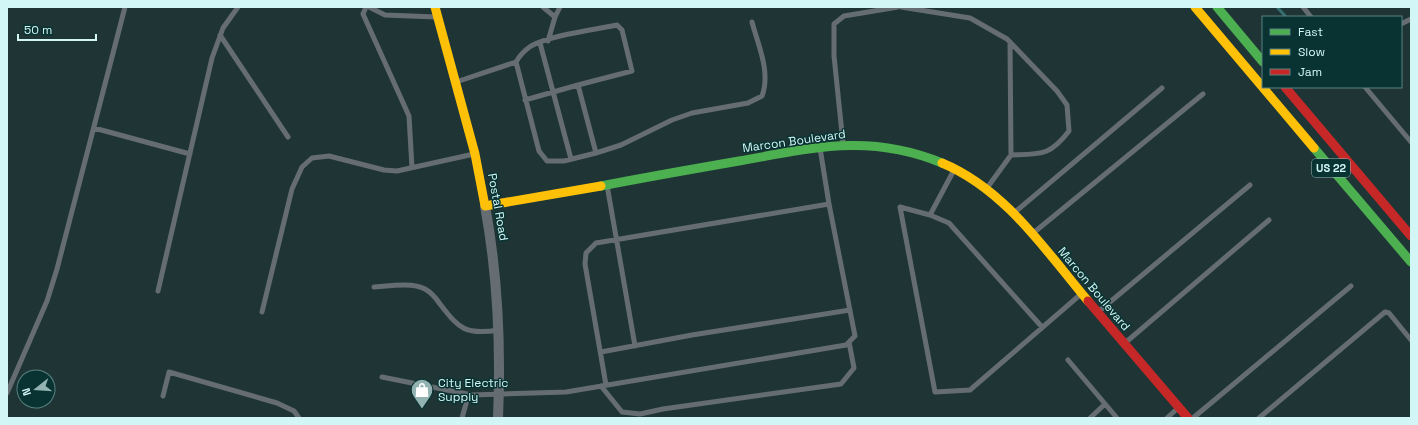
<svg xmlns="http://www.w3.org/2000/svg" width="1418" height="425" font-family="'Space Grotesk',sans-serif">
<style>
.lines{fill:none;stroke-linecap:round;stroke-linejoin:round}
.stream{stroke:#366e6d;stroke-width:3}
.lane{stroke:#666d72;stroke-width:5}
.street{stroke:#666d72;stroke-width:10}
.fast{stroke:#4caf50;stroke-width:9}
.slow{stroke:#ffc107;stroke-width:9}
.jam{stroke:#c62828;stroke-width:9}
.labels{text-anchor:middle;stroke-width:3;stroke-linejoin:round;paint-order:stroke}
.shield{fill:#093333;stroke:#96bcbb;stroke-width:1}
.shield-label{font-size:11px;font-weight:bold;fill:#d2f6f5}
.street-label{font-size:12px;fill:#d2f6f5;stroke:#093333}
.poi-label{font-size:12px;fill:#d2f6f5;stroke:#093333;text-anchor:start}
</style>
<rect width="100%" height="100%" fill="#1f3535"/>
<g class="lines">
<!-- stream -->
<path class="stream" d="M1277 7 1286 17"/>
<!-- lane -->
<path class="lane" d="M366 7 363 14 409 116 412 168
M369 7 385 15 436 17
M543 7 555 17
M901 7 970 18 1007 39 1057 91 1067 105 1069 131C1050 156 1041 154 1011 155L987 188
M1303 7 1311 17
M1401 24 1411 19
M220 35 288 137
M548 41 555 17 560 7
M1010 42 1011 155
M540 43 571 159
M516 62 539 151 547 161H564L596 153
M456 82 516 62C520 55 525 50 531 46 551 35 593 30 617 25L622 30 632 71 578 85 596 153 621 145 672 120 692 113 748 103 762 96C771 72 758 45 752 22
M1365 87 1411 142
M525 100 578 85
M94 128 190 154
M843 143 834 56V24L844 16 898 7
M607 185 635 346
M1014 213 1162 88
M930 215 954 170
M1032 234 1203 94
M374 287C389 286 412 282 425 289 432 293 436 298 440 304 460 330 466 335 499 330
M158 291 212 58 223 28 238 7
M262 312 292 189 302 167 312 158 329 156 384 170 397 171 474 154
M1098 312 1250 185
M1042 327 949 223 930 215 900 207 935 392 970 390 1081 294
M1125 343 1269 220
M601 352 692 335 850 310
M1068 360 1117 418
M382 377 472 395
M606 385 585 264 586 253 596 243 829 204
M601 386 622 412 640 414 663 409 841 384 854 368 849 342
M7 393 47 301 57 269 125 7
M163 396 169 372 277 403 294 411 299 418
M462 418 467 400 472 395 566 392 846 345 855 336 829 204 820 148
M1090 418 1105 404
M1167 418 1178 408
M1193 418 1351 286
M1259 418 1385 312 1389 313 1411 340"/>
<!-- street -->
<path class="street" d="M485 206C498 276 501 346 498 418"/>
<!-- fast -->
<path class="fast" d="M1217 7 1263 62
M1314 148 1411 262
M601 186C647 177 693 169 739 161 813 148 869 133 942 163"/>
<!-- slow -->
<path class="slow" d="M435 7 475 154 485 206 601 186
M1195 7 1314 148
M942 163C1005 189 1046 251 1088 301"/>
<!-- jam -->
<path class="jam" d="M1285 87 1411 236
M1088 301 1188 418"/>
</g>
<!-- icons -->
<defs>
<g id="shop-pin" transform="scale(1.15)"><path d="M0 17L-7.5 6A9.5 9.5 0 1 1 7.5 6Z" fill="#93b2b2" stroke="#093333"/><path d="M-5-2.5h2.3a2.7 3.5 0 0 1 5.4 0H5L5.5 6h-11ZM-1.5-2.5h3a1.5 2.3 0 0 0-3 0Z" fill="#fff"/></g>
</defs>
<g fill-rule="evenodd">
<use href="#shop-pin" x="422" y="390"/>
</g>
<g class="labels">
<!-- shield labels -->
<rect class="shield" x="1312" y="159" width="38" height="18" rx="3"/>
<g class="shield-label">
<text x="1331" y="172">US 22</text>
</g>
<!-- street labels -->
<g class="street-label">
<text transform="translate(794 141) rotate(-8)" y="4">Marcon Boulevard</text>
<text transform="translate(498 207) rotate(80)" y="4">Postal Road</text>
<text transform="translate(1094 289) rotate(50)" y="4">Marcon Boulevard</text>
</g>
<!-- poi labels -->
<g class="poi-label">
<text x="438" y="387">City Electric<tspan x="438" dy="14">Supply</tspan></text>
</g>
</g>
<!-- border -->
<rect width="1418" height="425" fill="none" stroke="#d2f6f5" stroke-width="16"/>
<!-- legend -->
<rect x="1262" y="16" width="140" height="72" fill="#093333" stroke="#598181"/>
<rect x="1270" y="29" width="20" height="6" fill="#4caf50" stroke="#598181"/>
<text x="1298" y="36" font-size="12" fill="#d2f6f5">Fast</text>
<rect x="1270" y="49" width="20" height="6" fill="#ffc107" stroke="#598181"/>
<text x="1298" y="56" font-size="12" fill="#d2f6f5">Slow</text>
<rect x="1270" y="69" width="20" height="6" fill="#c62828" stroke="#598181"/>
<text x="1298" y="76" font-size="12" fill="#d2f6f5">Jam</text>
<!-- north arrow -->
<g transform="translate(36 389) rotate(253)"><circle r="19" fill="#093333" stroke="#598181"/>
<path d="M0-3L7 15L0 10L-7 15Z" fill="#93b2b2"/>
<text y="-6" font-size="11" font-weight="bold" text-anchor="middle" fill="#d2f6f5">N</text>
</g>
<!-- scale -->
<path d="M18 34v6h78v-6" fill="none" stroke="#d2f6f5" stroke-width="2"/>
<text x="24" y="34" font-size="12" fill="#d2f6f5" stroke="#093333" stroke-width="3" paint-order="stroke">50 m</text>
</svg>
